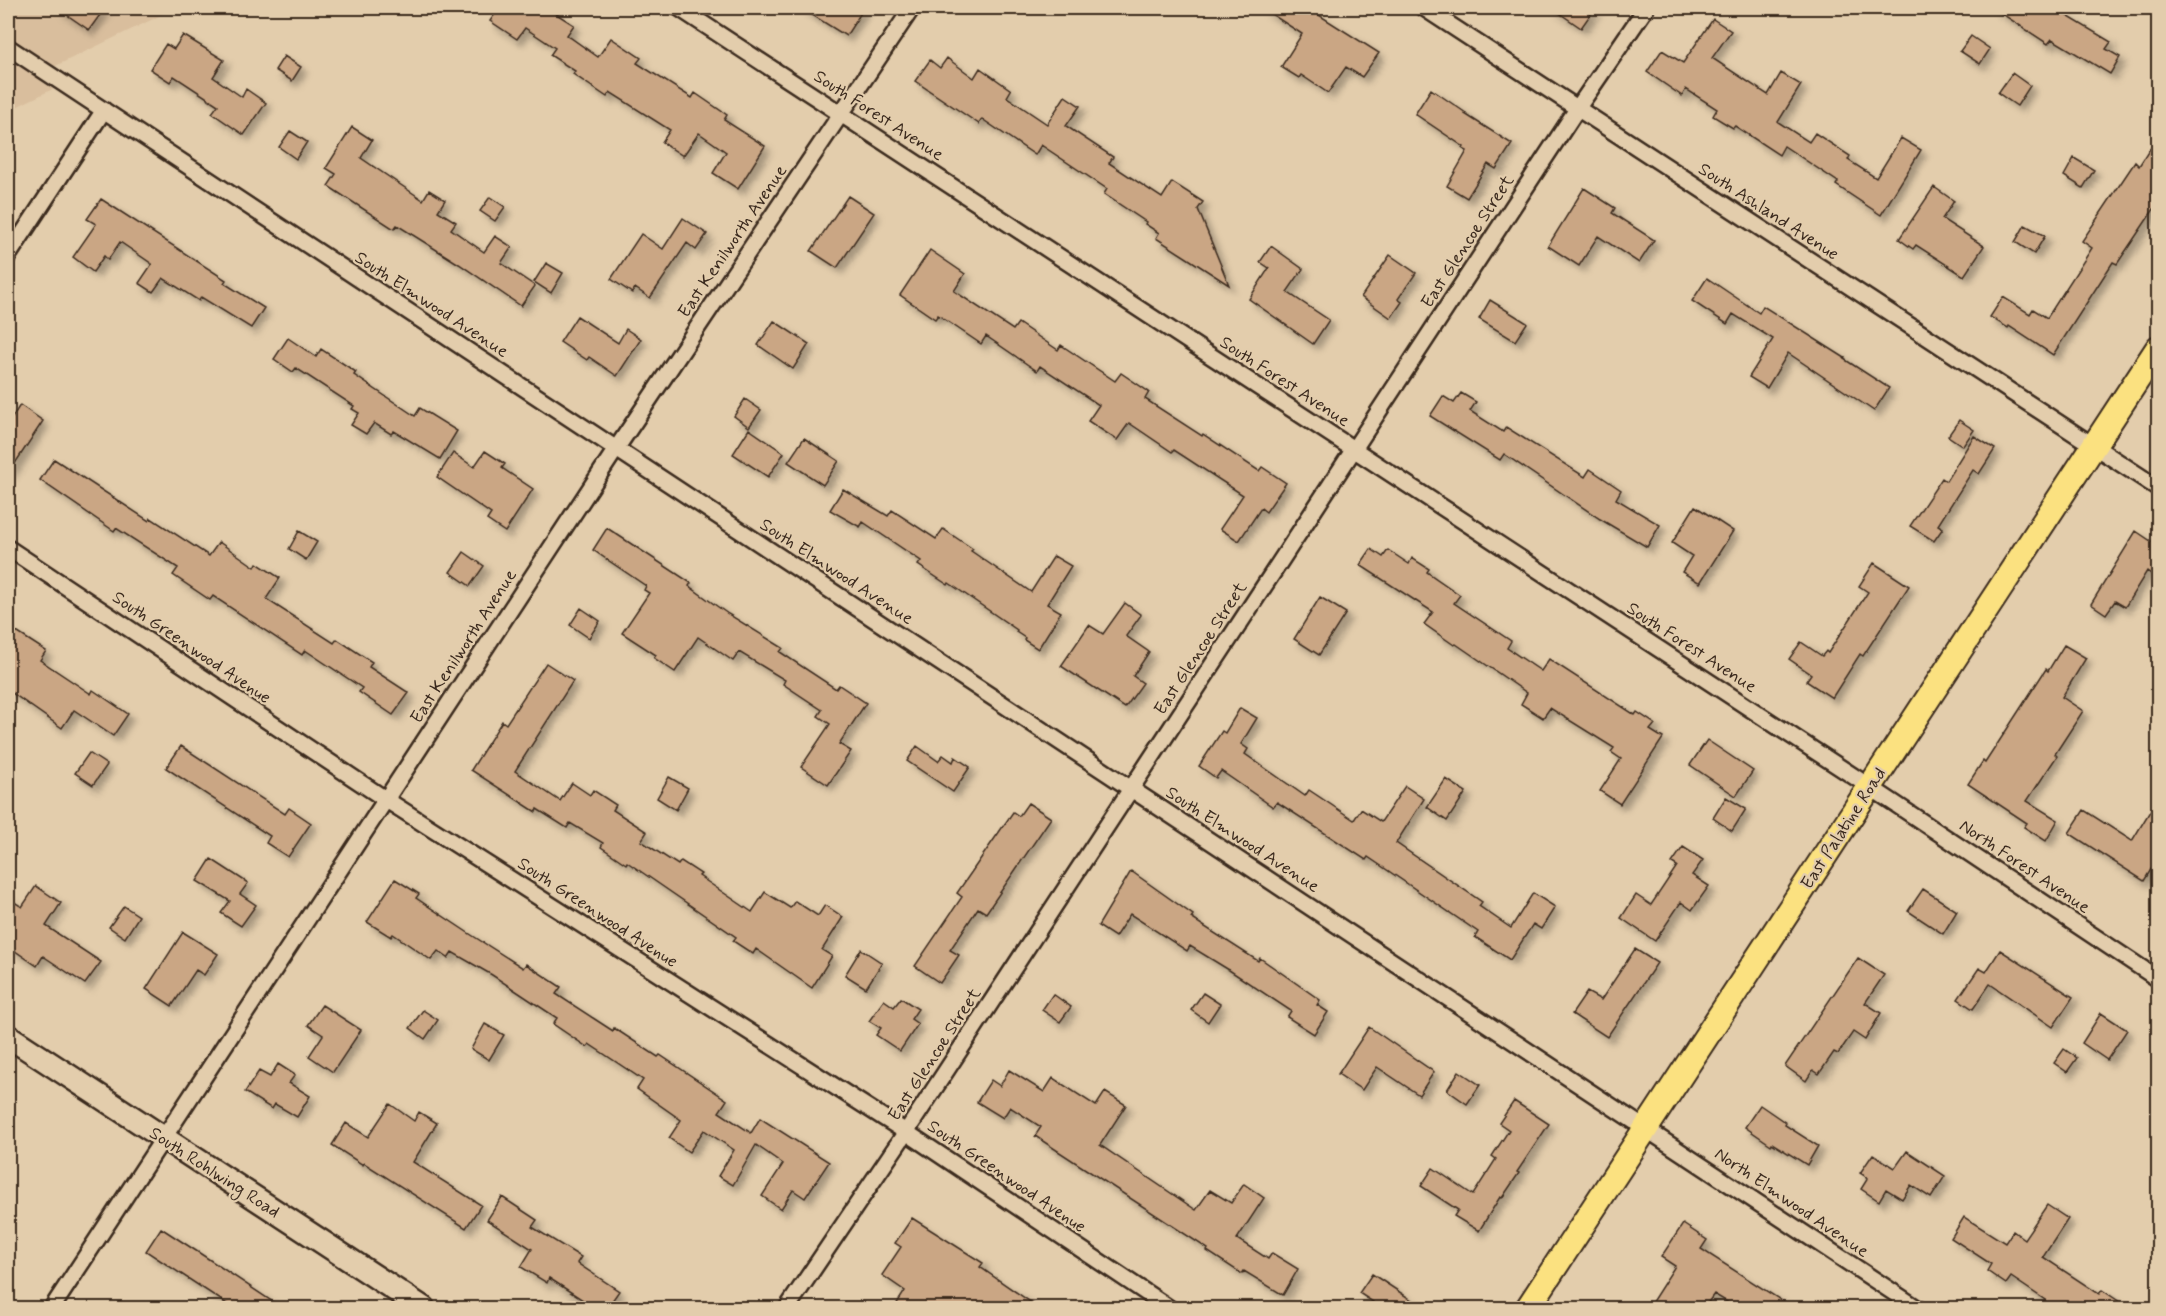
<svg xmlns="http://www.w3.org/2000/svg" width="2166" height="1316" font-family="Mynerve,sans-serif">
<style>
.built{fill:#d9be9d}
.building{fill:#caa684;stroke:#3b2a1e;stroke-width:1.5;filter:url(#shadow)}
.lines{fill:none;stroke-linecap:round;stroke-linejoin:round}
.street-casing{stroke:#3b2a1e;stroke-width:20}
.secondary-casing{stroke:#3b2a1e;stroke-width:27}
.primary-casing{stroke:#3b2a1e;stroke-width:28}
.street{stroke:#e3cdac;stroke-width:15}
.secondary{stroke:#e3cdac;stroke-width:22}
.primary{stroke:#fbe180;stroke-width:24}
.labels{text-anchor:middle;stroke-width:4.5;stroke-linejoin:round;paint-order:stroke}
.street-label{font-size:18px;fill:#3b2a1e;stroke:#e3cdac}
</style>
<defs>
<filter id="shadow"><feDropShadow dx="5.5" dy="5.5" stdDeviation="3" flood-color="#0004"/></filter>
</defs>
<rect width="100%" height="100%" fill="#e3cdac"/>
<filter id="ink" filterUnits="userSpaceOnUse"><feTurbulence type="fractalNoise" baseFrequency=".0167" numOctaves="2"/><feDisplacementMap in="SourceGraphic" scale="12" xChannelSelector="R" yChannelSelector="G"/><feConvolveMatrix kernelMatrix="1 2 1 2 8 2 1 2 1" color-interpolation-filters="sRGB"/></filter>
<g filter="url(#ink)">
<!-- built -->
<path class="built" d="M8 8H176L45 71 63 84 8 111Z"/>
<!-- building -->
<path class="building" d="M57 8H105L89 30Z
M499 8H547L574 25 567 35 598 57 611 38 641 58 637 63 692 98 695 93 727 115 724 120 765 146 738 189 713 173 726 152 699 133 683 156 662 142 670 130 610 92 607 97 573 74 575 71 550 55 555 48 525 28 517 39 490 21Z
M801 8H864L846 36Z
M1262 8H1308L1379 53 1362 77 1346 67 1328 93 1301 75 1299 78 1281 67 1302 34Z
M1552 8H1595L1581 28Z
M1993 8H2054L2111 42 2106 49 2120 57 2110 74 2052 39 2048 44Z
M1713 19 1731 31 1712 58 1768 95 1781 73 1801 85 1778 122 1809 142 1815 133 1850 156 1848 160 1876 178 1901 138 1921 150 1881 215 1836 185 1838 182 1784 146 1779 155 1735 126 1733 128 1713 116 1717 109 1686 89 1682 96 1647 72 1662 50 1683 63Z
M183 35 224 60 213 77 242 97 246 89 266 103 244 135 212 113 218 105 174 76 170 82 150 69 166 44 174 49Z
M1971 36 1990 49 1980 64 1960 51Z
M284 56 301 67 292 81 275 70Z
M947 58 974 78 980 68 1011 90 1007 97 1047 124 1065 96 1080 106 1066 126 1113 157 1109 163 1162 198 1172 182 1203 202 1198 209 1229 285 1156 238 1159 233 1145 224 1146 222 1104 194 1107 189 1041 145 1035 155 982 119 979 124 915 81 930 60 940 68Z
M2012 73 2030 86 2017 106 1998 93Z
M1431 89 1466 113 1465 114 1512 144 1496 169 1488 164 1467 198 1447 186 1467 151 1463 149 1464 147 1415 114Z
M352 127 372 140 361 158 423 200 429 190 445 200 438 211 456 222 451 229 484 252 495 236 512 247 501 263 535 286 521 306 459 264 397 225 394 229 328 186 336 174 326 168Z
M290 131 307 142 296 159 279 147Z
M2158 136V203L2117 264 2113 262 2053 355 2009 326 2008 328 1990 317 2003 297 2030 314 2033 309 2047 318 2092 248 2082 241 2135 162 2139 166Z
M2074 158 2094 170 2083 188 2064 176Z
M1934 187 1954 201 1942 219 1984 246 1964 276 1916 245 1913 249 1899 239Z
M1584 188 1615 208 1612 213 1654 240 1639 263 1598 236 1579 266 1548 246Z
M848 196 874 213 837 268 811 251Z
M490 197 505 207 495 221 480 211Z
M101 199 226 280 224 283 264 308 251 328 201 297 199 301 163 278 153 292 139 283 152 264 120 242 108 260 104 256 93 272 73 257 96 224 87 219Z
M683 218 707 234 696 250 687 243 650 298 635 288 632 293 611 279 641 234 663 249Z
M2025 225 2045 236 2034 254 2015 242Z
M1271 246 1303 269 1287 292 1329 320 1313 344 1249 299 1269 268 1260 262Z
M930 250 965 274 954 291 1013 330 1018 323 1058 350 1061 345 1115 381 1121 373 1149 392 1145 399 1202 436 1203 434 1259 471 1262 467 1286 483 1266 512 1261 508 1239 541 1220 529 1243 495 1174 450 1172 452 1129 423 1117 440 1088 421 1099 405 1040 366 1037 371 986 336 981 344 938 315 935 319 900 295Z
M1390 255 1416 273 1398 299 1402 302 1391 318 1361 297Z
M546 263 563 273 551 293 534 282Z
M1707 278 1759 313 1763 306 1845 358 1844 359 1889 388 1874 411 1788 353 1767 388 1749 377 1773 339 1733 314 1727 324 1692 301Z
M1490 300 1527 323 1515 341 1479 319Z
M577 316 618 343 626 329 641 339 617 376 589 357 587 360 560 342Z
M774 321 809 344 793 369 758 345Z
M288 338 316 357 321 349 356 372 354 375 415 416 420 408 457 431 440 459 394 431 391 434 374 423 366 434 351 425 359 413 352 409 354 406 296 368 293 372 274 359Z
M1461 393 1476 402 1470 411 1503 432 1506 427 1585 477 1590 469 1621 490 1616 499 1660 525 1647 547 1600 519 1504 454 1500 460 1430 416 1443 396 1454 403Z
M745 399 761 410 749 427 734 416Z
M20 405 43 421 8 474V424Z
M1959 420 1974 430 1963 446 1948 436Z
M749 429 784 453 768 477 733 454Z
M1974 436 1995 449 1979 474 1973 470 1938 525 1943 528 1934 541 1910 526 1942 478 1946 481Z
M804 438 839 461 823 485 788 462Z
M485 451 505 464 502 468 533 489 505 532 487 520 491 514 437 477 453 453 474 467Z
M54 459 149 521 151 518 209 556 219 542 255 567 257 563 280 578 266 599 334 643 337 639 372 662 369 667 409 693 393 715 359 692 362 688 305 650 302 655 213 596 210 600 173 575 178 568 116 528 114 531 40 480Z
M843 489 888 516 892 510 936 539 943 529 973 549 971 551 1031 592 1054 556 1071 566 1047 604 1061 612 1038 649 1024 640 1025 638 1016 632 1017 630 949 583 948 585 918 565 921 561 863 522 860 527 830 510Z
M1695 506 1733 531 1700 583 1682 572 1692 556 1672 543Z
M607 528 691 583 689 586 728 614 783 648 780 652 836 689 839 685 866 703 839 744 851 751 828 785 801 767 830 724 818 716 822 710 783 684 785 680 739 652 733 661 698 637 675 672 654 658 656 655 622 633 649 593 644 590 646 586 593 550Z
M299 531 317 542 306 560 289 549Z
M2136 531 2158 546V579L2147 571 2125 607 2115 601 2106 614 2091 604Z
M1371 549 1383 557 1388 550 1409 564 1412 558 1429 569 1427 572 1460 595 1454 603 1511 641 1507 648 1541 671 1549 659 1635 715 1637 712 1655 724 1650 730 1663 738 1620 804 1600 791 1621 759 1611 752 1614 748 1550 708 1543 718 1521 704 1527 693 1456 644 1454 645 1424 624 1433 612 1360 565Z
M464 552 484 566 470 586 450 572Z
M1874 563 1909 586 1863 656 1860 654 1832 698 1806 681 1811 674 1789 659 1801 642 1822 656 1826 651 1828 653 1868 592 1859 586Z
M1320 597 1346 613 1319 655 1294 639Z
M1125 603 1141 615 1126 636 1149 652 1133 676 1143 683 1125 708 1061 666 1089 625 1103 634Z
M581 608 600 621 589 638 570 625Z
M15 631 46 651 40 660 91 694 93 690 128 714 113 736 74 710 62 728 8 690V643Z
M2064 645 2086 658 2062 697 2083 711 2055 754 2057 756 2027 801 2058 820 2046 841 2024 827 2027 823 1968 784 1983 761 1985 763 2046 669 2048 671Z
M546 663 573 681 515 771 560 801 572 783 590 795 593 790 616 805 613 810 647 832 641 841 678 865 681 861 701 874 699 876 752 912 765 892 790 908 795 901 818 916 825 905 843 917 822 950 832 956 812 988 756 949 753 954 733 941 736 937 627 862 626 864 601 847 603 843 570 823 567 828 537 809 536 812 471 770 502 721 506 724Z
M1240 708 1257 718 1241 744 1248 749 1245 754 1305 796 1309 790 1354 820 1361 809 1381 822 1405 786 1424 799 1396 843 1482 902 1479 906 1511 928 1533 893 1555 907 1541 929 1533 924 1510 960 1475 937 1478 932 1368 857 1366 860 1277 802 1273 807 1221 771 1216 778 1199 766 1222 731 1225 733Z
M1707 740 1753 771 1736 796 1690 765Z
M181 746 285 814 289 808 311 823 288 857 266 843 270 836 166 768Z
M917 746 938 761 943 755 953 762 955 757 970 767 953 792 907 761Z
M89 753 107 765 93 785 75 773Z
M669 777 688 788 676 810 657 798Z
M1446 779 1466 792 1447 821 1427 807Z
M1726 797 1746 809 1732 831 1713 818Z
M2158 798V858L2144 881 2069 833 2084 810 2132 841Z
M1028 803 1051 818 986 913 978 908 950 950 959 955 940 983 915 966 962 897 957 893 979 861 1013 812 1019 816Z
M1683 847 1703 860 1692 875 1709 886 1692 910 1681 902 1655 941 1621 918 1636 895 1651 905 1677 866 1672 863Z
M211 859 248 883 240 894 256 905 241 926 221 913 230 901 197 881Z
M1131 871 1193 915 1191 918 1258 961 1260 958 1320 1000 1317 1005 1328 1012 1314 1034 1287 1017 1291 1011 1229 970 1190 946 1187 951 1130 914 1115 937 1098 926Z
M395 879 419 894 416 898 470 934 523 968 526 964 561 987 556 994 613 1031 614 1028 658 1057 660 1055 727 1100 719 1112 751 1133 760 1118 829 1162 805 1198 793 1190 781 1209 762 1196 783 1164 756 1145 733 1185 718 1176 734 1150 704 1130 689 1152 669 1138 681 1120 637 1089 643 1080 589 1044 587 1047 553 1024 557 1018 492 975 452 952 448 958 438 951 431 960 393 934 391 937 367 922Z
M36 886 61 903 46 926 101 962 85 984 43 956 37 966 8 946V898L22 907Z
M1923 889 1957 911 1943 934 1908 911Z
M124 906 139 916 125 938 109 927Z
M183 932 218 954 204 975 196 970 172 1006 146 989Z
M861 949 882 963 866 988 845 975Z
M1635 949 1657 963 1607 1037 1572 1014 1587 992 1601 1000Z
M2000 950 2073 997 2053 1027 1990 984 1973 1009 1958 999 1979 968 1986 972Z
M1858 958 1884 975 1865 1003 1881 1013 1865 1040 1853 1032 1838 1054 1834 1052 1819 1074 1813 1070 1806 1081 1785 1066Z
M1203 993 1220 1004 1208 1022 1191 1010Z
M1053 994 1071 1007 1060 1022 1042 1010Z
M901 998 918 1009 911 1019 918 1024 900 1051 876 1035 881 1028 869 1021 884 1000 894 1007Z
M322 1005 361 1030 333 1072 309 1056 323 1035 308 1025Z
M423 1010 438 1020 425 1039 410 1028Z
M2101 1013 2127 1030 2107 1060 2082 1043Z
M485 1024 504 1035 489 1060 471 1049Z
M1369 1027 1434 1072 1419 1095 1377 1067 1362 1090 1338 1074Z
M2064 1049 2077 1058 2067 1072 2054 1063Z
M278 1064 295 1075 289 1083 310 1096 297 1117 275 1104 272 1109 245 1092 259 1071 270 1077Z
M1009 1070 1044 1092 1053 1078 1096 1106 1105 1092 1126 1105 1100 1145 1196 1210 1210 1190 1231 1203 1244 1184 1264 1198 1237 1239 1268 1259 1272 1253 1298 1269 1283 1295 1244 1271 1242 1274 1207 1251 1208 1249 1035 1136 1041 1127 1010 1107 1003 1118 977 1102 991 1080 1000 1086Z
M1459 1071 1480 1085 1467 1104 1447 1090Z
M1514 1101 1549 1124 1517 1172 1519 1173 1502 1198 1500 1197 1479 1231 1454 1216 1458 1210 1421 1186 1433 1168 1473 1195 1496 1159 1492 1156 1509 1130 1499 1123Z
M390 1104 414 1121 419 1112 437 1123 413 1162 481 1205 466 1228 364 1163 363 1165 332 1145 346 1123 368 1137Z
M1760 1105 1786 1123 1785 1125 1818 1146 1807 1165 1772 1143 1771 1145 1745 1127Z
M1907 1151 1945 1176 1931 1198 1911 1185 1902 1199 1886 1189 1879 1201 1861 1189 1868 1178 1860 1173 1873 1154 1895 1168Z
M502 1197 537 1220 532 1227 581 1257 577 1263 619 1291 607 1308H595L549 1278 547 1283 521 1267 532 1249 487 1220Z
M2047 1205 2068 1219 2043 1257 2099 1294 2102 1290 2129 1308H2039L2045 1300 2011 1277 2006 1284 1987 1271 1991 1264 1951 1238 1964 1217 2005 1243 2013 1231 2024 1239Z
M912 1218 983 1263 980 1267 1039 1308H894L905 1291 882 1275 901 1247 895 1243Z
M1683 1224 1707 1240 1701 1249 1793 1308H1737L1714 1294 1704 1308H1648L1675 1266 1661 1257Z
M161 1228 207 1258 282 1308H233L146 1251Z
M1372 1274 1424 1308H1369L1373 1302 1359 1293Z"/>
<g class="lines">
<!-- street casing -->
<g class="street-casing">
<path id="street" d="M679 8 1870 787 2158 979
M1424 8 2158 488
M8 47 1917 1308
M8 256 104 110
M8 548 385 799 906 1132 1169 1308
M52 1308 616 449 912 8
M787 1308 906 1132 1577 109 1646 8"/>
</g>
<!-- secondary casing -->
<g class="secondary-casing">
<path id="secondary" d="M8 1036 423 1308"/>
</g>
<!-- primary casing -->
<g class="primary-casing">
<path id="primary" d="M1528 1308 2158 348"/>
</g>
<!-- street -->
<use href="#street" class="street"/>
<!-- secondary -->
<use href="#secondary" class="secondary"/>
<!-- primary -->
<use href="#primary" class="primary"/>
</g>
</g>
<g class="labels">
<!-- street labels -->
<g class="street-label">
<text transform="translate(879 115) rotate(33)" y="6">South Forest Avenue</text>
<text transform="translate(1769 211) rotate(33)" y="6">South Ashland Avenue</text>
<text transform="translate(732 241) rotate(-56)" y="6">East Kenilworth Avenue</text>
<text transform="translate(1467 241) rotate(-57)" y="6">East Glencoe Street</text>
<text transform="translate(432 304) rotate(33)" y="6">South Elmwood Avenue</text>
<text transform="translate(1285 381) rotate(33)" y="6">South Forest Avenue</text>
<text transform="translate(837 571) rotate(33)" y="6">South Elmwood Avenue</text>
<text transform="translate(463 646) rotate(-57)" y="6">East Kenilworth Avenue</text>
<text transform="translate(192 647) rotate(34)" y="6">South Greenwood Avenue</text>
<text transform="translate(1692 647) rotate(33)" y="6">South Forest Avenue</text>
<text transform="translate(1200 648) rotate(-57)" y="6">East Glencoe Street</text>
<text transform="translate(1843 828) rotate(-57)" y="6">East Palatine Road</text>
<text transform="translate(1243 839) rotate(33)" y="6">South Elmwood Avenue</text>
<text transform="translate(2025 866) rotate(34)" y="6">North Forest Avenue</text>
<text transform="translate(598 912) rotate(33)" y="6">South Greenwood Avenue</text>
<text transform="translate(934 1054) rotate(-57)" y="6">East Glencoe Street</text>
<text transform="translate(215 1172) rotate(33)" y="6">South Rohlwing Road</text>
<text transform="translate(1007 1176) rotate(34)" y="6">South Greenwood Avenue</text>
<text transform="translate(1792 1202) rotate(34)" y="6">North Elmwood Avenue</text>
</g>
</g>
<!-- margin -->
<rect width="2166" height="1316" fill="none" stroke="#e3cdac" stroke-width="30"/>
<rect x="15" y="15" width="2136" height="1286" fill="none" stroke="#3b2a1e" stroke-width="2" filter="url(#ink)"/>
</svg>
